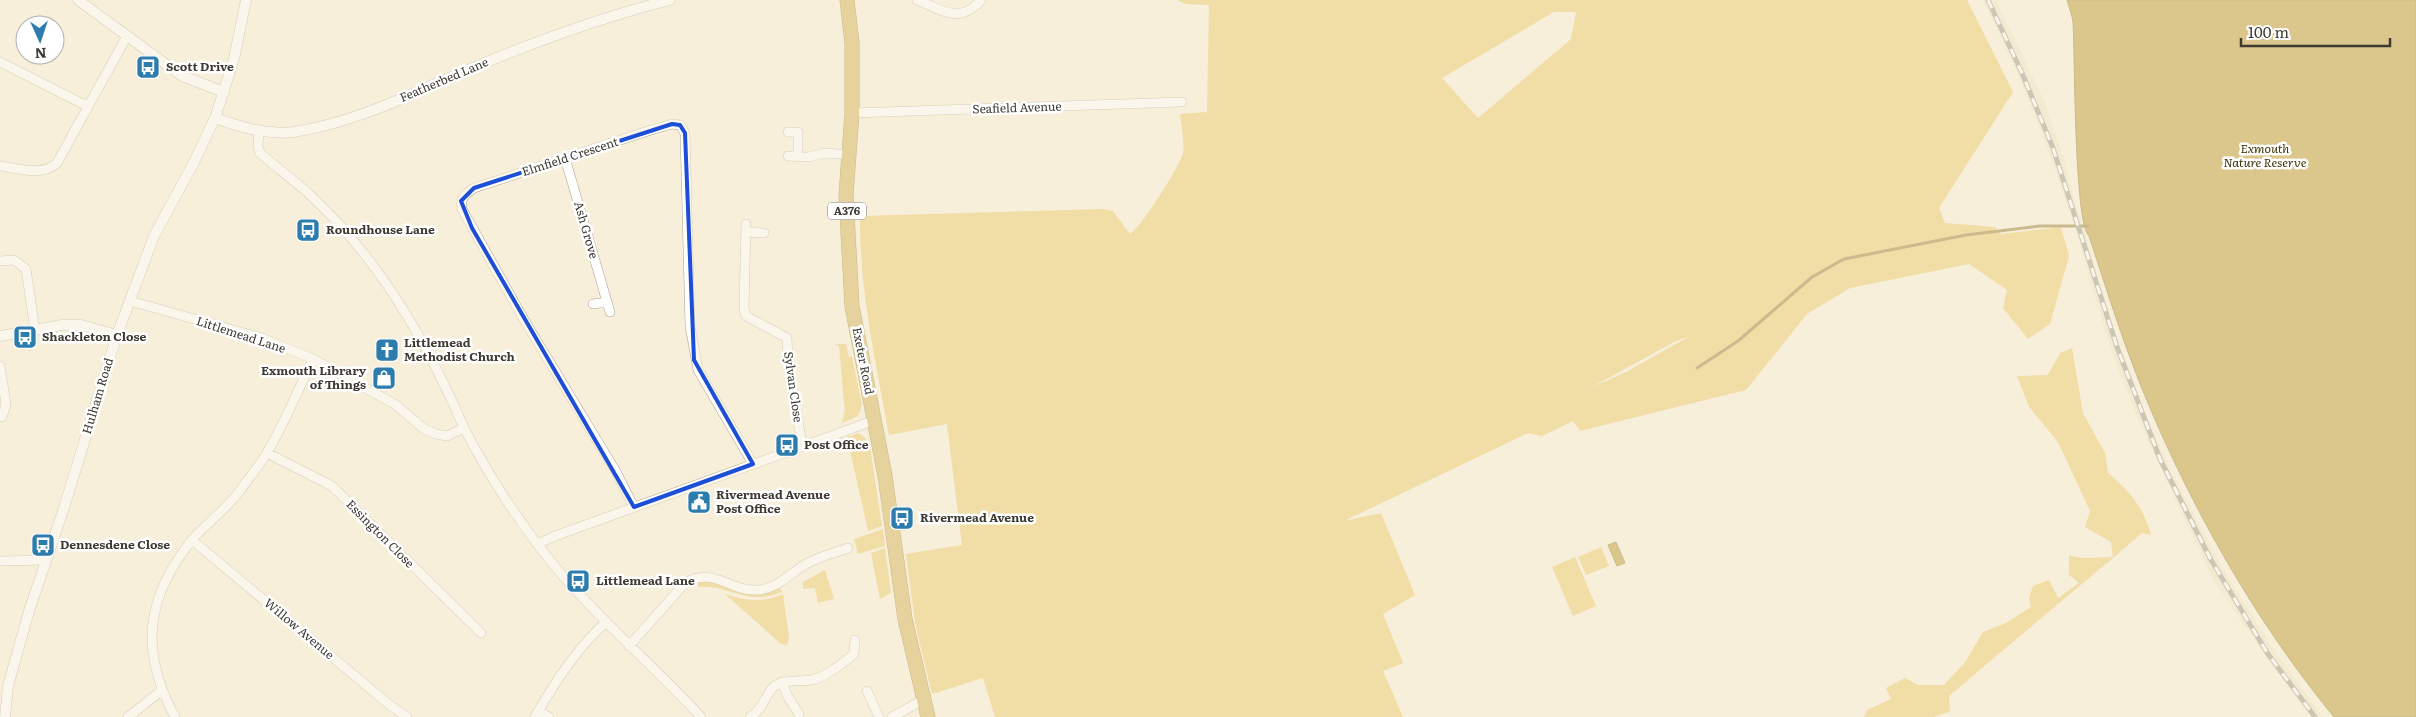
<svg xmlns="http://www.w3.org/2000/svg" width="2416" height="717" font-family="Literata,serif">
<style>
.built{fill:#efe5c8}
.green{fill:#e8c767;fill-rule:evenodd}
.water{fill:#b8972e;stroke:#937b2f}
.lines{fill:none;stroke-linecap:round;stroke-linejoin:round}
.stream{stroke:#937b2f;stroke-width:3}
.minor-casing{stroke:#aca490;stroke-width:10}
.tertiary-casing{stroke:#aca490;stroke-width:11}
.trunk-casing{stroke:#937a2b;stroke-width:15}
.minor{stroke:#fff;stroke-width:9}
.tertiary{stroke:#fff;stroke-width:10}
.trunk{stroke:#ceb052;stroke-width:14}
.rail-casing{stroke:#9c9687;stroke-width:5}
.rail{stroke:#fff;stroke-width:3;stroke-dasharray:9;stroke-linecap:butt}
.marked{fill:none;stroke:#1d4ed8;stroke-width:4;stroke-linejoin:round}
.labels{text-anchor:middle;stroke-width:5;stroke-linejoin:round;paint-order:stroke}
.shield{fill:#fff;stroke:#777570;stroke-width:1}
.shield-label{font-size:11px;font-weight:bold;fill:#3d3a32}
.poi-label{font-size:12px;font-weight:bold;fill:#3d3a32;stroke:#fff;text-anchor:start}
.street-label{font-size:12px;fill:#3d3a32;stroke:#fff}
.park-label{font-size:12px;font-style:italic;fill:#403306;stroke:#fff}
</style>
<rect width="100%" height="100%" fill="#f7efda"/>
<!-- built -->
<path class="built" d="M1983 0H1996L2044 100 2064 159 2077 209 2120 347 2141 403 2170 469 2222 567 2269 643 2323 717H2312L2276 671 2213 580 2167 482 2142 428 2118 369 2093 292 2077 233 2043 136 2013 63Z"/>
<!-- green -->
<path class="green" d="M1177 0H1967L2013 92 1939 208 1945 223 1995 227 2001 234 2061 227 2069 256 2050 324 2028 339 2003 308 2007 290 1969 264 1850 288 1807 314 1746 390 1580 431 1573 421 1542 436 1528 433 1344 521 1381 513 1415 595 1383 614 1403 663 1383 671 1403 717H995L983 678 932 694 915 623 906 554 962 545 947 424 889 435C876 363 859 290 860 216L1104 209 1113 211 1130 234C1140 229 1180 166 1183 153 1185 142 1181 125 1180 114L1207 112 1209 5 1186 4ZM1554 12H1576L1571 39 1478 118 1442 78ZM1690 336 1626 372 1592 387 1674 342Z
M834 344H846L849 357 852 356 862 405 858 416 842 423 845 410 844 402 839 346Z
M2072 348 2083 413 2105 453 2108 473C2129 490 2144 508 2151 535L2142 533C2078 588 2013 641 1949 696L1950 711 1934 717H1864L1867 710 1891 699 1886 688 1905 678 1918 685H1944L1966 661 1983 632 2006 623 2031 607 2029 598 2033 586 2049 580 2058 598 2079 583 2069 575V555C2083 560 2098 557 2113 557L2111 542 2085 527 2090 511 2058 442 2029 407 2017 376 2048 375 2060 353Z
M859 433 866 439 870 447 882 526 868 531 850 450 847 442 834 441Z
M883 529 885 546 858 554 854 539Z
M1601 547 1609 566 1586 575 1578 557Z
M885 548 891 593 880 599 871 553Z
M1575 557 1596 606 1573 616 1552 567Z
M825 570 834 599 818 603 815 588 803 589V582Z
M700 581C726 581 754 596 780 588L782 592C745 607 732 585 699 587L697 583Z
M725 594C745 601 763 603 783 594L789 638 787 645 781 644Z"/>
<!-- water -->
<path class="water" d="M2067 0H2416V717H2334C2259 626 2196 516 2150 408 2126 352 2108 294 2089 236 2074 223 2075 53 2073 22 2072 15 2069 7 2067 0Z
M1616 542 1625 563 1617 566 1608 545Z"/>
<g class="lines">
<!-- stream -->
<path class="stream" d="M1697 368 1738 341 1812 277 1844 259 1966 235 2040 226H2088"/>
<!-- minor casing -->
<g class="minor-casing">
<path id="minor" d="M917 0C943 10 959 25 981 0
M0 62 87 106
M852 113 1182 102
M259 131 258 146 260 153C276 167 292 179 307 192 379 258 426 340 464 428
M788 132H798V156
M788 156 809 157 826 153 849 155
M565 158 610 312
M0 166C18 168 42 177 57 163L127 36
M746 224 744 309 746 316 787 338 788 360 802 445
M746 232 764 233
M0 261 14 260 26 269 35 330
M130 301 262 338 313 359 396 405 424 429 436 434 447 436 464 428C492 482 524 530 563 576 606 626 657 669 701 717
M593 304 607 302
M0 366 6 404 2 417
M267 453 332 486 481 633
M634 507 615 470 523 318 462 209C460 198 465 194 474 188L651 130 672 124 680 125 685 133 690 326 698 370 753 464
M192 540 391 706 407 717
M537 544 555 536 875 420
M0 561 46 560
M629 646 685 583C714 566 730 592 758 590 778 589 792 571 808 563 821 556 835 553 848 548
M782 682 788 697 799 714
M867 691 879 717
M538 711 549 717
M128 717 161 691
M175 717C140 652 145 599 191 541 206 524 225 510 239 492 248 479 260 465 268 451 285 422 298 390 313 359
M535 717C554 683 577 648 606 622
M750 717C766 707 765 692 776 685 787 679 800 682 811 680 826 677 842 664 854 654L855 640
M892 717 923 700"/>
</g>
<!-- tertiary casing -->
<g class="tertiary-casing">
<path id="tertiary" d="M78 0 182 76 224 92
M215 118C240 127 266 135 293 132 356 123 415 92 472 68 537 41 602 17 670 0
M0 336 62 325H81L117 335
M5 717 8 686 29 611 63 511 117 335 154 236 193 164 215 118 234 59 246 0"/>
</g>
<!-- trunk casing -->
<g class="trunk-casing">
<path id="trunk" d="M847 0 852 43V113L846 195 852 306 885 476 905 619 928 717"/>
</g>
<!-- minor -->
<use href="#minor" class="minor"/>
<!-- tertiary -->
<use href="#tertiary" class="tertiary"/>
<!-- trunk -->
<use href="#trunk" class="trunk"/>
<!-- rail casing -->
<g class="rail-casing">
<path id="rail" d="M1988 0 2022 73 2053 148 2117 347 2160 459 2211 560 2268 654 2315 717"/>
</g>
<!-- rail -->
<use href="#rail" class="rail"/>
</g>
<!-- marked area -->
<path d="M0 0H2416V717H0ZM672 124 680 125 685 133 694 360 753 464 634 507 472 228 461 201 474 188Z" fill="#f7efda" fill-opacity=".55" fill-rule="evenodd"/>
<path class="marked" d="M672 124 680 125 685 133 694 360 753 464 634 507 472 228 461 201 474 188Z"/>
<!-- icons -->
<defs>
<g id="bus-square" transform="scale(1.25)"><rect x="-9" y="-9" width="18" height="18" rx="4" fill="#2c7cae" stroke="#fff"/><path d="M-5-6H5V4H4V6H2V4H-2V6H-4V4H-5ZM-3.5-4V0h7V-4ZM-3.5 1.2v1.5H-2V1.2ZM2 1.2v1.5H3.5V1.2Z" fill="#fff"/></g>
<g id="church-square" transform="scale(1.25)"><rect x="-9" y="-9" width="18" height="18" rx="4" fill="#2c7cae" stroke="#fff"/><path d="M-1.2-6h2.4v3.5h3.3v2.4h-3.3V6h-2.4V-.1h-3.3v-2.4h3.3Z" fill="#fff"/></g>
<g id="shop-square" transform="scale(1.25)"><rect x="-9" y="-9" width="18" height="18" rx="4" fill="#2c7cae" stroke="#fff"/><path d="M-5-2.5h2.3a2.7 3.5 0 0 1 5.4 0H5L5.5 6h-11ZM-1.5-2.5h3a1.5 2.3 0 0 0-3 0Z" fill="#fff"/></g>
<g id="civic-square" transform="scale(1.25)"><rect x="-9" y="-9" width="18" height="18" rx="4" fill="#2c7cae" stroke="#fff"/><path d="M-.6-6.5H3V-4.5H.6V-3L4-1V1h2V6H-6V1h2V-1L-.6-3ZM-1.2 2.5V6h2.4V2.5Z" fill="#fff"/></g>
</defs>
<g fill-rule="evenodd">
<use href="#bus-square" x="148" y="67"/>
<use href="#bus-square" x="308" y="230"/>
<use href="#bus-square" x="25" y="337"/>
<use href="#church-square" x="387" y="350"/>
<use href="#shop-square" x="384" y="378"/>
<use href="#bus-square" x="787" y="445"/>
<use href="#civic-square" x="699" y="502"/>
<use href="#bus-square" x="902" y="518"/>
<use href="#bus-square" x="43" y="545"/>
<use href="#bus-square" x="578" y="581"/>
</g>
<g class="labels">
<!-- shield labels -->
<rect class="shield" x="828" y="202.5" width="38" height="17" rx="4"/>
<g class="shield-label">
<text x="847" y="215">A376</text>
</g>
<!-- poi labels -->
<g class="poi-label">
<text x="166" y="71">Scott Drive</text>
<text x="326" y="234">Roundhouse Lane</text>
<text x="42" y="341">Shackleton Close</text>
<text x="404" y="347">Littlemead<tspan x="404" dy="14">Methodist Church</tspan></text>
<text x="366" y="375" text-anchor="end">Exmouth Library<tspan x="366" dy="14">of Things</tspan></text>
<text x="804" y="449">Post Office</text>
<text x="716" y="499">Rivermead Avenue<tspan x="716" dy="14">Post Office</tspan></text>
<text x="920" y="522">Rivermead Avenue</text>
<text x="60" y="549">Dennesdene Close</text>
<text x="596" y="585">Littlemead Lane</text>
</g>
<!-- street labels -->
<g class="street-label">
<text transform="translate(444 80) rotate(-23)" y="4">Featherbed Lane</text>
<text transform="translate(1017 108) rotate(-2)" y="4">Seafield Avenue</text>
<text transform="translate(570 157) rotate(-18)" y="4">Elmfield Crescent</text>
<text transform="translate(586 230) rotate(74)" y="4">Ash Grove</text>
<text transform="translate(241 335) rotate(18)" y="4">Littlemead Lane</text>
<text transform="translate(863 361) rotate(79)" y="4">Exeter Road</text>
<text transform="translate(793 387) rotate(82)" y="4">Sylvan Close</text>
<text transform="translate(98 396) rotate(-73)" y="4">Hulham Road</text>
<text transform="translate(380 534) rotate(45)" y="4">Essington Close</text>
<text transform="translate(299 629) rotate(40)" y="4">Willow Avenue</text>
</g>
<!-- park labels -->
<g class="park-label">
<text x="2265" y="153">Exmouth<tspan x="2265" dy="14">Nature Reserve</tspan></text>
</g>
</g>
<!-- north arrow -->
<g transform="translate(40 40) rotate(177)"><circle r="24" fill="#ffffff" stroke="#b1b0ad"/>
<path d="M0-4L9 19L0 12L-9 19Z" fill="#2c7cae"/>
<text y="-8" font-size="14" font-weight="bold" text-anchor="middle" fill="#3d3a32">N</text>
</g>
<!-- scale -->
<path d="M2241 38v8h149v-8" fill="none" stroke="#3d3a32" stroke-width="2.5"/>
<text x="2248" y="38" font-size="15" fill="#3d3a32" stroke="#ffffff" stroke-width="4" paint-order="stroke">100 m</text>
</svg>
